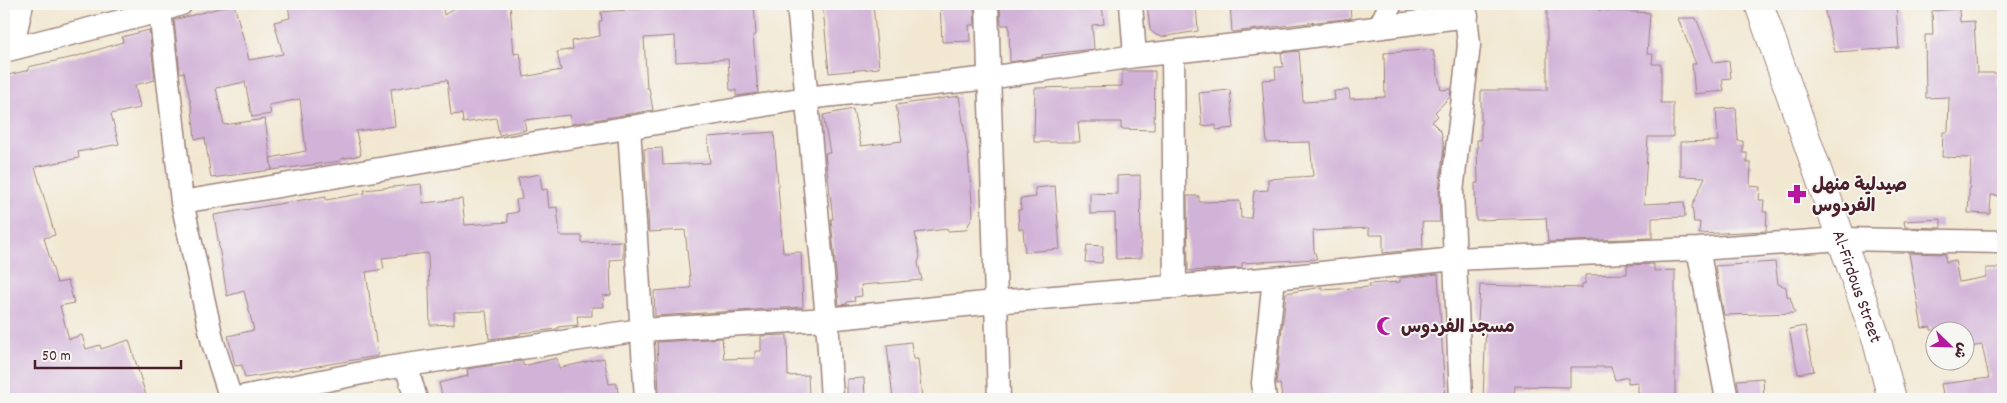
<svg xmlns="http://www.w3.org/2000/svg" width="2007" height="403" font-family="Dekko,'Playpen Sans Arabic',sans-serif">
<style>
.building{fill:#d2b3d8}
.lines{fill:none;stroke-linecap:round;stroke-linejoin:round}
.minor-casing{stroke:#9e847e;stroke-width:25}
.tertiary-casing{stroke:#9e847e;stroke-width:30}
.minor{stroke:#fff;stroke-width:22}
.tertiary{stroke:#fff;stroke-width:28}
.labels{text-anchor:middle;stroke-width:4;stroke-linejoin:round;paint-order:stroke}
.poi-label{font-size:18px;font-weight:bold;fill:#4a1f2b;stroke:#f6f6f2;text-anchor:start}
.street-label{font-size:18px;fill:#4a1f2b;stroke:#f6f6f2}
</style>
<rect width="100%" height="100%" fill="#f6f6f2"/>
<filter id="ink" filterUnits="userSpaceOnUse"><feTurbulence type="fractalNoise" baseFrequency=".02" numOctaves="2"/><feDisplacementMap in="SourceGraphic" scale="10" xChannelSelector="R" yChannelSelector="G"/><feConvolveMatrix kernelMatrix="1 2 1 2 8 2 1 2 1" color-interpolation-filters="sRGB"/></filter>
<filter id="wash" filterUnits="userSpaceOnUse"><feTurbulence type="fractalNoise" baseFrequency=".0096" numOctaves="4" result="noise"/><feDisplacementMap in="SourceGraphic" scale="20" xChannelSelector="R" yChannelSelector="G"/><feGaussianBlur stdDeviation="1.12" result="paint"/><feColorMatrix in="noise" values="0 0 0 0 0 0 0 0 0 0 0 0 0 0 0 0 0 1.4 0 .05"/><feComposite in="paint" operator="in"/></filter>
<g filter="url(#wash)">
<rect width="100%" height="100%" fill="#f2e8d2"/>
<g id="blocks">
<!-- building -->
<path class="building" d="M234 4 249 60 283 54 274 22 290 18 288 4H443L444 15 461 4H510L514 54 520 53 524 77 561 70 557 52 573 49 572 41 600 36 599 21H602L601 12 655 8V4H754L756 35H753L758 93 736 96V90H730L728 59 676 62 675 36 644 38 647 88H649L653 110 571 124 570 115 524 120 526 130 499 135 496 118 463 123 462 114 451 115 447 80 391 89 395 126 356 131 361 155 340 159 341 161 272 170 270 158 306 151 300 99 269 105 271 114 252 117 245 82 216 88 224 125 265 119 272 170 211 178 205 138 195 139 192 109 184 72 180 73 174 20Z
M873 4 879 68 829 73 823 8Z
M940 4H974L975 25H969L970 41 942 42Z
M1000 4H1102L1104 24 1092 25 1094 49 1042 55V57L1010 62 1009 25H1001Z
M1147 4H1196L1198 31 1162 37 1156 35 1150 30Z
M1230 4H1333L1334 9 1350 7 1351 18 1232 32Z
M1547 4H1598V10L1650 13 1647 54H1653L1652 64H1661V103H1673V137H1648L1644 204 1684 202 1685 217 1652 218V238L1548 242 1546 218 1476 220 1475 183H1478L1477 140H1481V90H1547Z
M1823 4H1896L1899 48 1835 52Z
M1959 9 1960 22 1974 21 1977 73H1997L1998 88H2003V196L1991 195 1990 214 1968 213 1971 158 1942 157 1943 132H1948L1949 97 1926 98 1925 35H1933L1932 11Z
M1678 18H1696L1714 63 1729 61 1731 78 1722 79 1724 91 1695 94 1692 64H1696Z
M149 30 155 80 135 85 140 108 111 114 119 144 78 152 79 158 35 167 55 235 44 238 57 283 68 281 74 303 60 306 69 339 82 335 86 349 100 345 101 349 129 340 147 399H4V76L29 70 28 67 74 57 123 42 122 37Z
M1425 50 1433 51 1441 90 1451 89 1450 97 1435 112 1438 116 1432 122 1441 131 1444 147 1439 191 1440 222H1422L1423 249 1383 253V235H1369V228L1313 231 1314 250 1317 259 1242 263V268L1188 271 1187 196H1199V202L1240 201 1241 218H1251L1254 191 1268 190V179L1313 176 1310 142 1267 143 1262 80 1276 79 1275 67H1283L1281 53 1299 51 1303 102 1335 100 1334 91 1349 90 1350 99 1385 97 1384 53Z
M1122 71H1155L1154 130 1121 129V122H1078L1080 142H1034L1035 88 1122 86Z
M1230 90 1234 128 1216 130V125L1202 126 1199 93Z
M959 96 968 153 973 215 966 230 947 231V229L915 233 920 257 918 263 922 280 861 285 862 296 854 297 855 301 847 302V304L839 305 831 219H833L825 153H830L823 115 853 109 861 146 902 141 896 105Z
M1736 108 1738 141H1743V153H1747V163H1751L1750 186 1760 187 1759 200H1764L1763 212H1767L1766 231 1699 234 1700 222H1694L1692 206 1705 177 1680 176V142L1718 141 1716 109Z
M774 132 783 253 801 252 803 307 655 316 654 291 691 288 685 230 649 232 644 149 662 148 663 165 710 163 708 137Z
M540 174 542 190 547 189 549 208 557 207 560 236H582V243L623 241V259L610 260 611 295 603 296 604 307H592V316H577L578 325 558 327V329L520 333V335L489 339 486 311 454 312V324L430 325 428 253 382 258 384 269 366 272 378 356 245 378 242 365 235 366 228 336 254 330 244 291 227 296 214 215 308 199V200L326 197V200L365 193 364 190 421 184 423 203 462 199 465 225 508 222 507 214 518 212 516 200 522 199 518 178Z
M1140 175 1141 258 1116 259 1115 213 1090 214V193L1117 194V176Z
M1055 186 1060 249 1025 252 1023 229H1019L1018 210H1021L1020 199 1036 197 1035 188Z
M1941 219V228L1905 227 1904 221Z
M1087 245 1103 246 1102 263 1085 262Z
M1909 253 1945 254 1946 262 1955 260 1959 282 1986 277V268H2003V399H1944L1941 384 1989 378 1982 345 1964 348V330H1931V327L1922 328Z
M1775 262 1778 284 1786 287 1787 296 1790 297 1795 313 1724 315 1715 266Z
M1654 264V271L1675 270V399H1638V382L1628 383V377L1615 380 1611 367H1570V387L1515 386 1514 399H1483L1486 322H1478L1480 285 1582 288V284H1585V275L1627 274V265Z
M1438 274 1445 397 1406 399H1334V396L1282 399 1280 384 1276 385V383L1286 293 1322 287V290L1370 287 1369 284 1400 282V278Z
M1805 326 1814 371 1798 374 1789 329Z
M787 335 788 376 808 375 809 399H675V395H659L657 342 722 338 724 359 755 358V351H761V336Z
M911 342 913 359H918L922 399H893L887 345Z
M557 358 559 368 604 358 609 384 616 383 620 399H443L439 383 468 376 467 369 523 361V366Z
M864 378 865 399H847V379Z
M1763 378 1764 399H1740L1737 380Z"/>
</g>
</g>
<g filter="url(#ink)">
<use href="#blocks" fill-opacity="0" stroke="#9e847e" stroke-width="1"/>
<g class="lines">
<!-- minor casing -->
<g class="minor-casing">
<path id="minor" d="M798 4 827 319 832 399
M987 4 999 399
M1131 4 1135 56
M160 11 182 202 213 343 231 399
M1379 27 1391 4
M12 48 22 4
M4 51 160 11 181 4
M1173 52 1175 287
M629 127 646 399
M182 202 806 98 989 78 1135 56 1290 39 1467 16
M1698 249 1727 399
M406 365 416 399
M232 399 387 368 641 330 827 319 995 302 1274 278 1454 259 1698 249 1842 239 2003 242
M1265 399 1263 383 1274 278
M1461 399 1452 192 1469 45 1465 4"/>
</g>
<!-- tertiary casing -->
<g class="tertiary-casing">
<g id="tertiary">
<path id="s1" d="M1759 4 1877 341 1892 399"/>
</g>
</g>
<!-- minor -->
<use href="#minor" class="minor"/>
<!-- tertiary -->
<use href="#tertiary" class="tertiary"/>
</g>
</g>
<!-- icons -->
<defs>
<g id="pharmacy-bare" transform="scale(1.5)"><path d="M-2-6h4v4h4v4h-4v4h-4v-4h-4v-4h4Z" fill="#b5179e" stroke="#f6f6f2" stroke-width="2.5" paint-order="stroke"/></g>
<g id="mosque-bare" transform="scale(1.5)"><path d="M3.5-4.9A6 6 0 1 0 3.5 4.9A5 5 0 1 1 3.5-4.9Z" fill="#b5179e" stroke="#f6f6f2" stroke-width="2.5" paint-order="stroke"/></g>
</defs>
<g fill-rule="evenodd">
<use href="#pharmacy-bare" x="1797" y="194"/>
<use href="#mosque-bare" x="1386" y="326"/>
</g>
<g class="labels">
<!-- poi labels -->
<g class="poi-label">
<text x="1812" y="190">صيدلية منهل<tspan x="1812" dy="21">الفردوس</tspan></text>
<text x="1401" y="332">مسجد الفردوس</text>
</g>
<!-- street labels -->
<g class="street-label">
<text dy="6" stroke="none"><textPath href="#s1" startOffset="299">Al-Firdous Street</textPath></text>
</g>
</g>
<!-- margin -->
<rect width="2007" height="403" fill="none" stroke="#f6f6f2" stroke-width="20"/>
<!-- north arrow -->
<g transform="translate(1950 346) rotate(113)"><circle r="24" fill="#f6f6f2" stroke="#b1a0a2"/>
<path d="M0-4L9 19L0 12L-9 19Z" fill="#b5179e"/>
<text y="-8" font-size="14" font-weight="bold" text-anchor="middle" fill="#4a1f2b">ش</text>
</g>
<!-- scale -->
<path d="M35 360v8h146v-8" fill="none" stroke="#4a1f2b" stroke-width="2.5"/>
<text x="42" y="360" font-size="15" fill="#4a1f2b" stroke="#f6f6f2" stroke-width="4" paint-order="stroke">50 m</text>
</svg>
